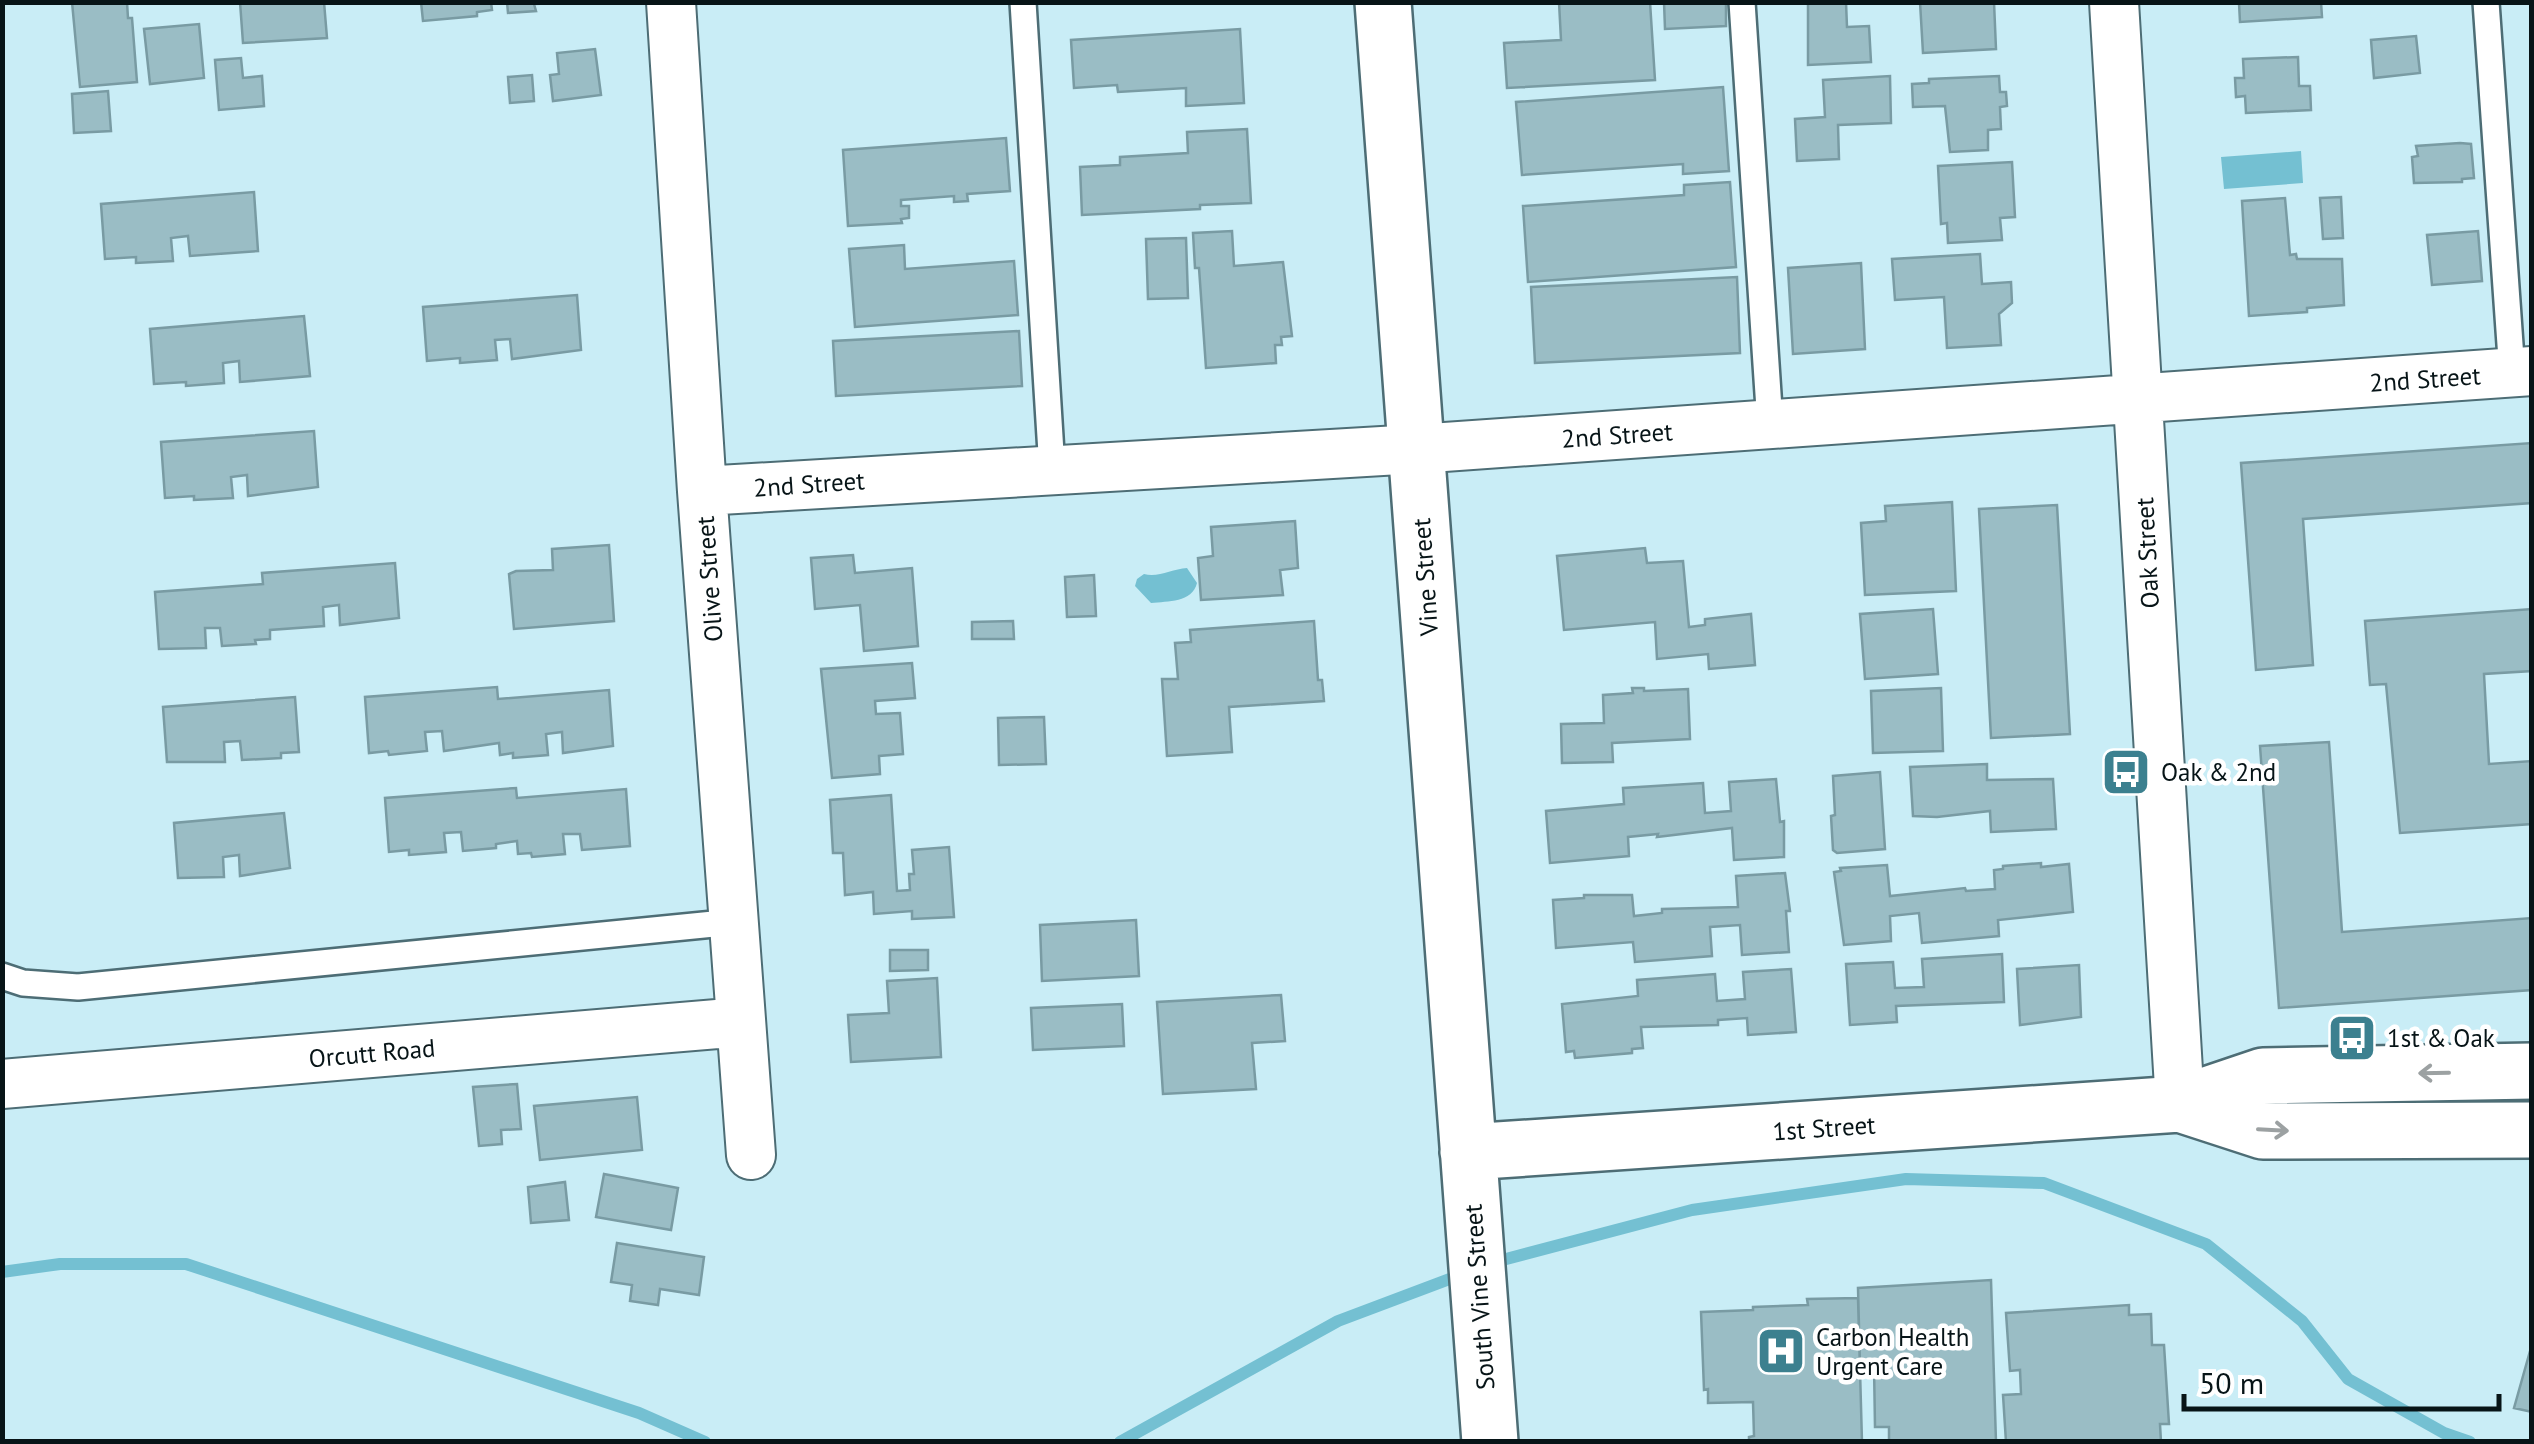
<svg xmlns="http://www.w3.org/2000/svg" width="2534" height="1444" font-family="'PT Sans',sans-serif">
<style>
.water{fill:#74c0d2}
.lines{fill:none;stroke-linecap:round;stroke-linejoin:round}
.stream{stroke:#74c0d2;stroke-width:12}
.building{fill:#9abdc5;stroke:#799ba3;stroke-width:2.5}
.lane-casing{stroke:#4d6d75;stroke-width:30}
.street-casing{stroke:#4d6d75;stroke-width:52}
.secondary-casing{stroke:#4d6d75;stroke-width:60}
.lane{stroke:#fff;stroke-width:25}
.street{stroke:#fff;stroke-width:48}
.secondary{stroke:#fff;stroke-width:55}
.oneway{stroke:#9ca1a2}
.labels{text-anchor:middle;stroke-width:9;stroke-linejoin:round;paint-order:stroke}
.street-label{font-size:25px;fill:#071417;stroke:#fff}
.poi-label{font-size:25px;fill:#071417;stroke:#fff;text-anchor:start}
</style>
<rect width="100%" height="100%" fill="#c9edf6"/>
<!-- water -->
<path class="water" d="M2301 151 2303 183 2224 189 2221 157Z
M1187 568 1197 583C1192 603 1168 601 1151 603L1135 586 1137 579 1144 574C1158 578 1172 569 1187 568Z"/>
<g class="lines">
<!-- stream -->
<path class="stream" d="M1491 1263 1692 1210 1906 1179 2044 1183 2206 1244 2302 1321 2348 1379 2444 1433 2470 1442
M2 1272 60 1264H186L639 1413 705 1442
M1120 1442 1338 1321 1463 1274"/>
</g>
<!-- building -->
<path class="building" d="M72 2H127L128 18H132L137 82 80 87Z
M240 2H324L327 38 243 43Z
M421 2H491L492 10 477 12V16L423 21Z
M507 2H558V3L534 4 536 11 508 13Z
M1559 2H1650L1655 80 1507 88 1504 43 1561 40Z
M1664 2H1726V26L1665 29Z
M1808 2H1846L1847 27 1869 26 1871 62 1808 65Z
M1920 2H1994L1996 49 1923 53Z
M2227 2H2321L2322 17 2240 22 2239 3Z
M199 24 204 78 150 84 144 29Z
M1240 29 1244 103 1186 106V88L1118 92 1117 85 1074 88 1071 40Z
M2416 36 2420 73 2374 78 2371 40Z
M595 49 601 95 553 101 550 75 559 74 557 53Z
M2298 57 2299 86H2310L2311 110 2246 113 2245 96 2236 97 2235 78H2244L2243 59Z
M241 58 243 78 262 76 264 106 219 110 215 60Z
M532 75 534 101 510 103 508 77Z
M1890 76 1891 123 1838 125 1839 159 1797 161 1795 119 1825 117 1823 80Z
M1999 76 2000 92H2006L2007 106 2000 107 2001 129 1988 130V150L1950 152 1945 106 1913 107 1912 84 1929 83V79Z
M1723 87 1729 171 1683 174V164L1522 175 1516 102Z
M108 91 111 131 74 133 72 94Z
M1247 129 1251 203 1200 205V209L1082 215 1080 167 1120 165V157L1188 153 1187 132Z
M1006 138 1010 191 967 194 968 201 954 202V196L901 200V206H909V218L901 219 902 223 848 226 843 150Z
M2460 143 2471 144 2474 178 2462 179V182L2414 183 2412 157 2418 156 2416 146Z
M2012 162 2015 217 2000 218 2002 240 1948 243 1947 223 1941 224 1938 166Z
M1730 182 1736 267 1528 282 1523 206 1684 195V185Z
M254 192 258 251 190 256 188 236 171 238 173 261 136 263V257L105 259 101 204Z
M2341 197 2343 238 2323 239 2320 198Z
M2285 198 2290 255 2296 254 2297 259H2342L2344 305 2307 308V312L2249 316 2242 201Z
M1232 231 1234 266 1283 262 1292 336 1281 337 1282 345H1275L1276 363 1206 368 1199 268H1195L1193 233Z
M2478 231 2482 281 2432 285 2427 235Z
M1186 238 1188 298 1148 299 1146 239Z
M904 245 905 269 1014 261 1018 315 855 327 849 249Z
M1980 254 1982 284 2011 282 2012 303 1999 314 2001 345 1947 348 1944 297 1895 300 1892 259Z
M1861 263 1865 349 1793 354 1788 268Z
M1737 277 1740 353 1535 363 1531 287Z
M577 295 581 350 512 359 510 339 495 340 497 360 460 363V358L427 361 423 307Z
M304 316 310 376 240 382 239 361 223 363 224 383 186 386V382L154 384 150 329Z
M1019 331 1022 386 836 396 833 341Z
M314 431 318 487 248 496 247 475 231 477 233 498 194 500V496L165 498 161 442Z
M2532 443V503L2303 519 2313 665 2256 670 2241 463Z
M1952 502 1956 591 1865 595 1861 523 1886 521 1885 506Z
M2057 505 2070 734 1991 738 1979 509Z
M1295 521 1298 568 1280 570 1283 595 1201 600 1198 558 1213 556 1211 527Z
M609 545 614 621 514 629 509 574 516 571 553 570 552 549Z
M1645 548 1647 563 1683 561 1689 627 1705 625V619L1751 614 1755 665 1709 669 1708 654 1657 659 1655 622 1564 630 1557 556Z
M853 555 855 573 912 568 918 646 864 651 860 605 815 609 811 558Z
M395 563 399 618 340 625 339 605 323 607 324 626 270 630V639L255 640 256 644 222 646 220 628H205L206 648 159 649 155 592 263 584 262 573Z
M1094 575 1096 616 1067 617 1065 577Z
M1933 609 1938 674 1865 679 1860 614Z
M2532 609V671L2484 674 2489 764 2532 761V824L2400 833 2386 684 2370 685 2365 621Z
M1013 621 1014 639H972V622Z
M1314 621 1318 680H1322L1324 701 1229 707 1232 752 1167 756 1162 679H1178L1175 643 1191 642 1190 630Z
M912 663 915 698 875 701 876 714 900 713 903 754 879 756 880 774 832 778 821 669Z
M497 687 498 699 609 690 613 746 563 753 562 732 546 734 548 755 513 758V753L500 755 499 743 444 751 442 731 425 732 427 751 389 755 388 751 369 753 365 697Z
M1632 688H1644V691L1688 689 1690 739 1612 743 1613 762 1562 763 1561 724 1604 723 1603 695 1633 693Z
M1941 688 1943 751 1873 753 1871 691Z
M295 697 299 752 281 753V758L242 760 240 741 224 742 225 762H167L163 707Z
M1044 717 1046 764 999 765 998 718Z
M2329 742 2342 932 2532 918V990L2279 1008 2260 746Z
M1987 764V780L2053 779 2056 829 1991 832 1990 811 1937 817 1913 816 1910 767Z
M1880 772 1885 849 1837 853 1833 850 1831 816 1835 815 1833 776Z
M1776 779 1780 822 1784 821V857L1734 860 1732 828 1657 837 1658 834 1628 837 1629 856 1550 863 1546 811 1624 804 1623 788 1703 783 1705 813 1731 811 1729 782Z
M516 788 517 798 626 789 630 846 582 850 580 834H563L565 854 532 857 531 853 518 854 517 841 496 844V848L463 851 461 832 444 833 446 852 409 855V850L389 852 385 798Z
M891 795 897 891 910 890 909 874H914L912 850 949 847 954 917 912 919V911L874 914 873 892 845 895 843 853H833L830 800Z
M284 813 290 868 240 876 239 855 223 857 224 877 178 878 174 823Z
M2041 863V867L2069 864 2073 912 1998 920 1999 936 1922 943 1919 913 1890 916 1891 941 1844 945 1834 872 1841 871 1840 868 1887 865 1890 896 1965 888 1966 891 1995 889 1994 870 2003 869V866Z
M1785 873 1790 911H1786L1789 952 1742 955 1740 925 1710 927 1712 956 1635 962 1633 942 1556 948 1553 900 1584 898V895H1632L1634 916 1662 913V909L1738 907 1736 876Z
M1136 920 1139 976 1042 981 1040 925Z
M890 950H928V970L890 971Z
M2002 954 2004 1002 1896 1006 1897 1022 1850 1025 1846 964 1893 962 1895 988 1924 987 1922 959Z
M2079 965 2081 1017 2020 1025 2017 969Z
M1791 969 1796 1032 1748 1035 1747 1018 1718 1020V1025L1641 1027 1643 1048 1632 1049V1053L1575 1058 1574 1051 1566 1052 1562 1004 1638 996 1637 980 1715 974 1717 1001 1745 999 1743 972Z
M937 978 941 1057 851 1062 848 1015 889 1013 887 981Z
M1281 995 1285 1041 1252 1043 1256 1089 1163 1094 1157 1002Z
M1122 1004 1124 1046 1033 1050 1031 1008Z
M517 1084 521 1129 501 1130 502 1144 479 1146 473 1087Z
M637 1097 642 1150 540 1160 534 1106Z
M604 1174 678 1188 671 1230 596 1217Z
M565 1182 569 1220 531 1223 528 1187Z
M617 1243 704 1257 699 1295 660 1289 658 1305 630 1301 632 1285 611 1282Z
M1991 1280 1996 1442H1889V1427H1875L1874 1366H1860L1858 1288Z
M1858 1298 1862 1442H1749V1437L1754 1436 1753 1402 1708 1403V1389L1704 1390 1701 1312 1753 1310V1307L1808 1305 1807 1299Z
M2129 1305V1315L2151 1314 2152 1345H2164L2169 1424H2160L2161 1442H2006L2003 1395 2021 1394 2020 1370 2010 1371 2006 1313Z
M2532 1344V1412L2514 1408Z"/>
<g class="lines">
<!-- lane casing -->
<g class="lane-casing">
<path id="lane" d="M1023 2 1052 469
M1742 2 1770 424
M2486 2 2512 373
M2 976 23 983 78 987 734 922"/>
</g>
<!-- street casing -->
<g class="street-casing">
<path id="street" d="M671 2 702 491 751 1155
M2114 2 2180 1104
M702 491 1416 449 2532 371
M2 1084 741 1022"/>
</g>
<!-- secondary casing -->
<g class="secondary-casing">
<path id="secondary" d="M1383 2 1490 1442
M2180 1104 2263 1131 2532 1130
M1468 1152 2180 1104 2263 1076 2532 1071"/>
</g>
<!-- lane -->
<use href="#lane" class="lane"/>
<!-- street -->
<use href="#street" class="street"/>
<!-- secondary -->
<use href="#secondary" class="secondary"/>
</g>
<!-- one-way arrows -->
<defs><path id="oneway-shaft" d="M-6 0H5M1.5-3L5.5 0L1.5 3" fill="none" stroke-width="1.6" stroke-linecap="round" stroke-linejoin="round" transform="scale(2.5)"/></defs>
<g class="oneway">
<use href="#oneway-shaft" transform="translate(2434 1073) rotate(179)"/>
<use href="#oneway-shaft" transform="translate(2273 1130) rotate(3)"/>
</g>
<!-- icons -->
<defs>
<g id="bus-square" transform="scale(2.5)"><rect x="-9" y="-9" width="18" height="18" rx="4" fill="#3c808f" stroke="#fff"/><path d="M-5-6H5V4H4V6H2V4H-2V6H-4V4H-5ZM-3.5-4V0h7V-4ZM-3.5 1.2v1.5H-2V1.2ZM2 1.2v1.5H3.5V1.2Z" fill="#fff"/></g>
<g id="hospital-square" transform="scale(2.5)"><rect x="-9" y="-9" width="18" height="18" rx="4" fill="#3c808f" stroke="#fff"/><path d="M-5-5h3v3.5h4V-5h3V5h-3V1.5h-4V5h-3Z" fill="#fff"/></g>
</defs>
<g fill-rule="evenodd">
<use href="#bus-square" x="2126" y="772"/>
<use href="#bus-square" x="2352" y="1038"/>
<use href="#hospital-square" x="1781" y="1351"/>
</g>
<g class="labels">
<!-- street labels -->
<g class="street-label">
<text transform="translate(2425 379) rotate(-4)" y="9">2nd Street</text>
<text transform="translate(1617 435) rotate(-4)" y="9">2nd Street</text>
<text transform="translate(809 484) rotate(-4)" y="9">2nd Street</text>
<text transform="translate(2147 553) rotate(-93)" y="9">Oak Street</text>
<text transform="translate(1425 577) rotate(-94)" y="9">Vine Street</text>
<text transform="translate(709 579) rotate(-94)" y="9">Olive Street</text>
<text transform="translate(372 1053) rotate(-5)" y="9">Orcutt Road</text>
<text transform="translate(1824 1128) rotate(-4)" y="9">1st Street</text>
<text transform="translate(1479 1297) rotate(-94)" y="9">South Vine Street</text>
</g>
<!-- poi labels -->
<g class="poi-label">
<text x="2161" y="781">Oak &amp; 2nd</text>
<text x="2387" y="1047">1st &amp; Oak</text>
<text x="1816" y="1346">Carbon Health<tspan x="1816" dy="29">Urgent Care</tspan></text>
</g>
</g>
<!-- border -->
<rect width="2534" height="1444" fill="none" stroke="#071417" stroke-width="10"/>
<!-- scale -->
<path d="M2184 1394v15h315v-15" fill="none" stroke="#071417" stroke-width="5"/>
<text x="2199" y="1394" font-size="30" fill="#071417" stroke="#ffffff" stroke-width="8" paint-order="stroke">50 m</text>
</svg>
